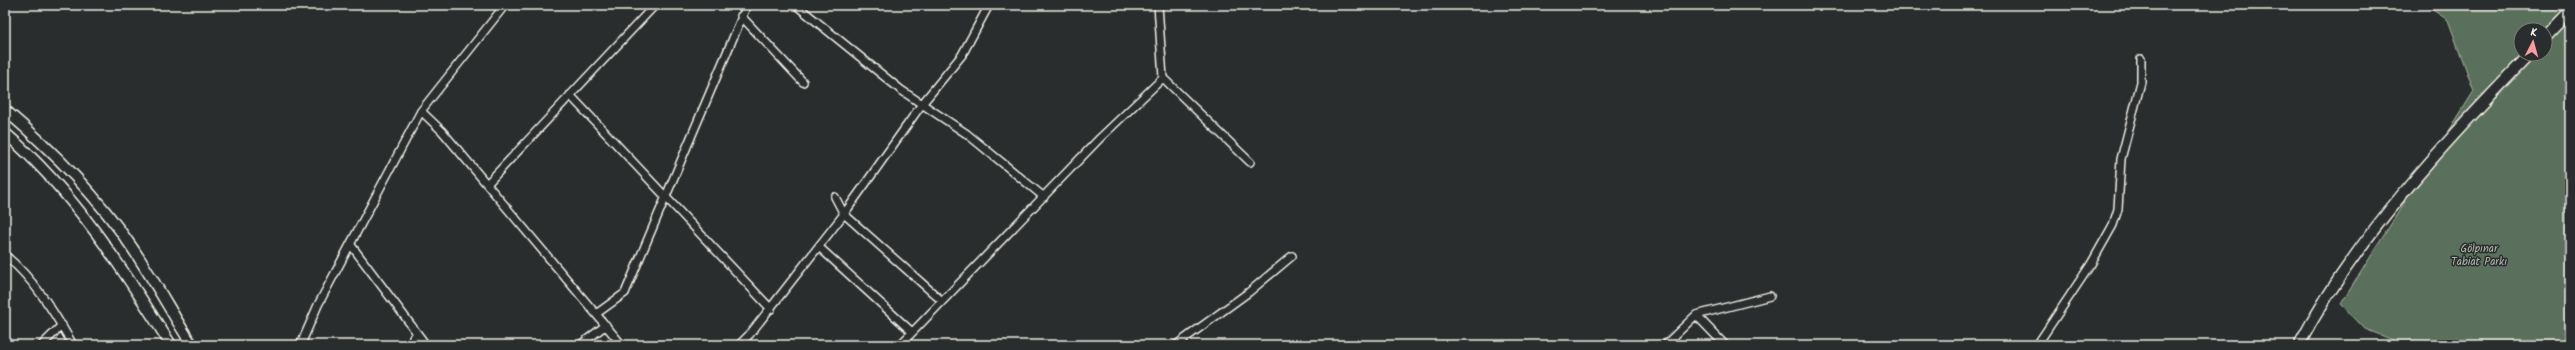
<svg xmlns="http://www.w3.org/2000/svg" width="2575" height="350" font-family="Kalam,sans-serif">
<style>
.green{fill:#5a705c;stroke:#a7b0a2;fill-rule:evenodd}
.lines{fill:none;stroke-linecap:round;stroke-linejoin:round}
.street-casing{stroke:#f4f1e8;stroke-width:10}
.secondary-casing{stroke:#f4f1e8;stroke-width:13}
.street{stroke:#2a2d2e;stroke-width:7}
.secondary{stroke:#2a2d2e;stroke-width:10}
.labels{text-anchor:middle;stroke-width:3;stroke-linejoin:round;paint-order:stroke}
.park-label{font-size:11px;fill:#afb7a9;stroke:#2a2d2e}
</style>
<rect width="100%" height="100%" fill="#2a2d2e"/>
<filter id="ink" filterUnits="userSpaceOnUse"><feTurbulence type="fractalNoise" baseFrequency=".025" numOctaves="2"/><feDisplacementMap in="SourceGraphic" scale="8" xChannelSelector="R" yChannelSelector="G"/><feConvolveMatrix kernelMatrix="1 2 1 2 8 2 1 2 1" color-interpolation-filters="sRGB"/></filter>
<g filter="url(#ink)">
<!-- green -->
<path class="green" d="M2425 5H2570V345H2406L2365 329 2341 304 2474 91 2448 20ZM2521 30H2545V54H2521Z"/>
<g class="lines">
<!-- street casing -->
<g class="street-casing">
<path id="street" d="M796 5 901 90 967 134 1044 197
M1158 5 1163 78 1250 162
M741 16 803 82
M570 95 771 309
M421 111 442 131 622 345
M487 184 655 5
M351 245 426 345
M819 247 912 332
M5 255C34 279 54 312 73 345
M942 301 844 214 922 104 962 55 989 5
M596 314 625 293 747 5
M1696 315 1725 345
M301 344 318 305 421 111 505 5
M42 345 62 325
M408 345 417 333
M580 345 606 325
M739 345 750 334 844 214 835 197
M900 345 1100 138 1163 78
M1176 345 1249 292 1292 256
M1665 345 1696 315 1770 296
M2037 345 2091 264 2113 225 2118 209 2121 159 2141 82V59"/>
</g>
<!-- secondary casing -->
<g class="secondary-casing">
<path id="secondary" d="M2545 38 2570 12
M5 110C51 149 97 196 131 246 153 278 171 312 192 345
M5 133C74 192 123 269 171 345
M300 345H301
M2299 345C2357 235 2445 143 2530 54"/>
</g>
<!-- street -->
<use href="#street" class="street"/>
<!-- secondary -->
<use href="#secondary" class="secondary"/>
</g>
</g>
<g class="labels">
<!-- park labels -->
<g class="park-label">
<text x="2479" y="252">Gölpınar<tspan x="2479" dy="13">Tabiat Parkı</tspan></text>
</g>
</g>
<!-- margin -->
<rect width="2575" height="350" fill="none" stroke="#2a2d2e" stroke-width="20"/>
<rect x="10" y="10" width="2555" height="330" fill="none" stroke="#f4f1e8" stroke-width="1.5" filter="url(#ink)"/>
<!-- north arrow -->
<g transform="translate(2533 42) rotate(6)"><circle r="19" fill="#2a2d2e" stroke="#7b7b78"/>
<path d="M0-3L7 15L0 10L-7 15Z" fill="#ff9aa2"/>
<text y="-6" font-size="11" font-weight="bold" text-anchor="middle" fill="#f4f1e8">K</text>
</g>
</svg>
